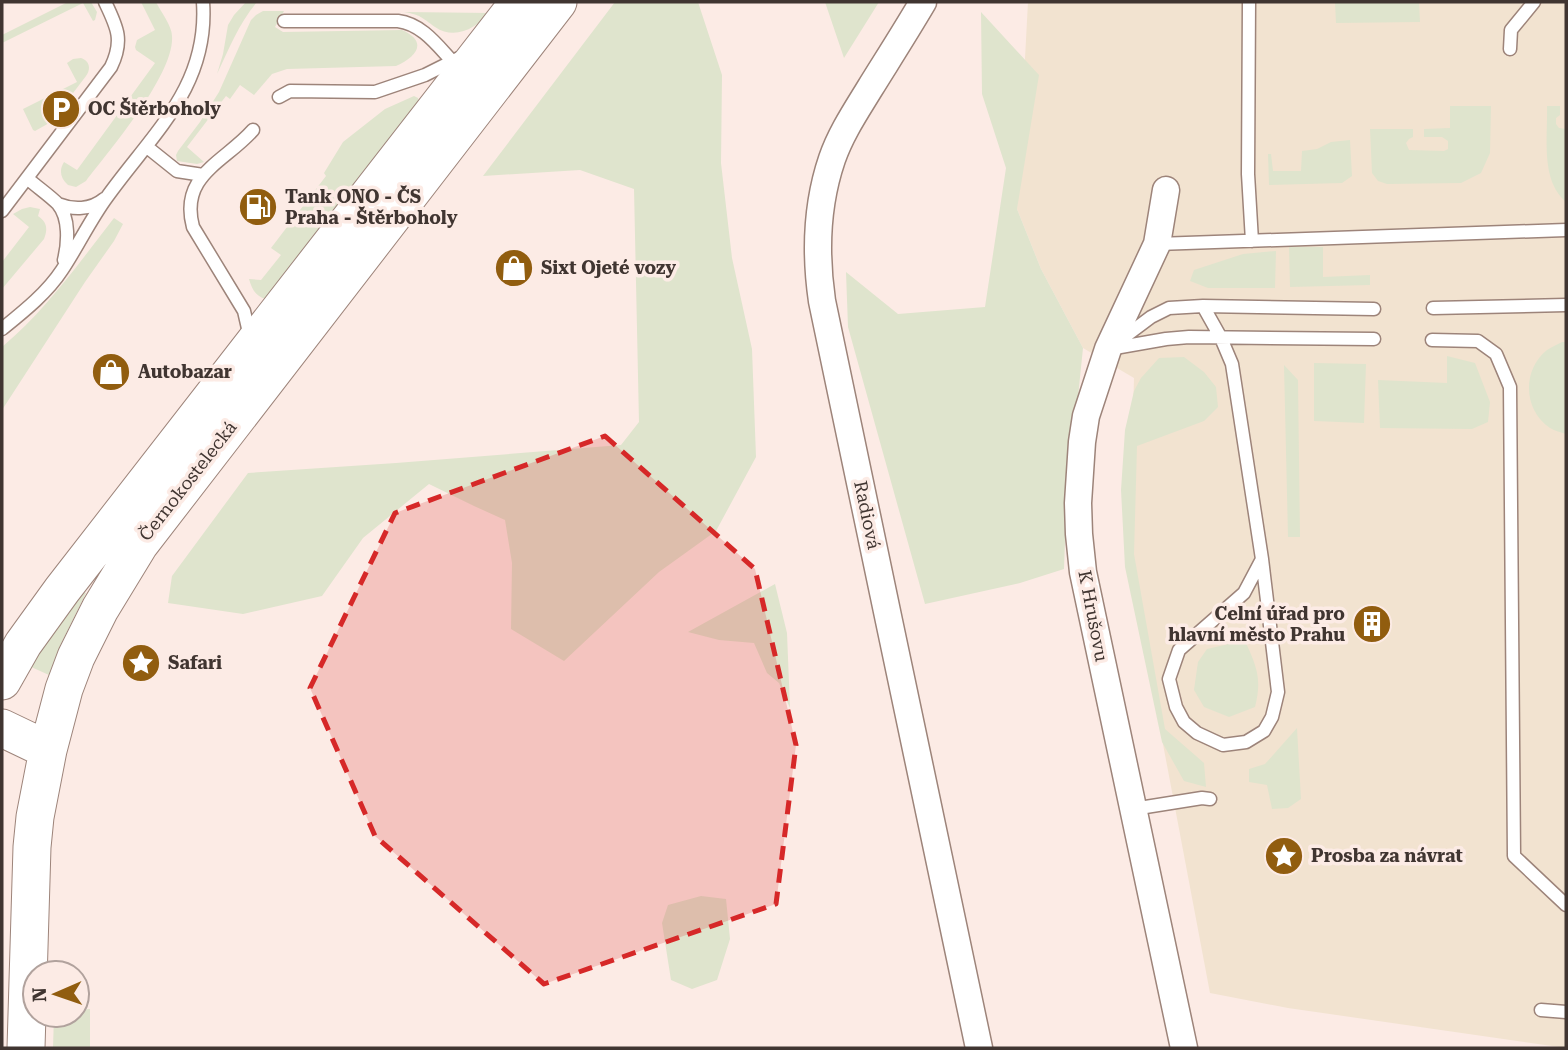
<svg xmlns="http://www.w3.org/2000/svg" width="1568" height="1050" font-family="'Roboto Serif',serif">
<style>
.industrial{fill:#f2e3d0}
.green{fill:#dfe4cd}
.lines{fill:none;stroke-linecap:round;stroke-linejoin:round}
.service-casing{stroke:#9d847a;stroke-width:15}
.minor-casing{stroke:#9d847a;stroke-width:29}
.secondary-casing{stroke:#9d847a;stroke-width:39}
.service{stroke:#fff;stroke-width:12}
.minor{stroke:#fff;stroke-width:26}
.secondary{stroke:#fff;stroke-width:37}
.marked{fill:#d62828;fill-opacity:0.2;stroke:#d62828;stroke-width:5;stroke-dasharray:14 9;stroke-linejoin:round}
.labels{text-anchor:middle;stroke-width:7;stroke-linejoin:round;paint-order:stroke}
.poi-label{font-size:18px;font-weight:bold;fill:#403531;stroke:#fcebe5;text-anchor:start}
.street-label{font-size:18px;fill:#403531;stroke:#fcebe5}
</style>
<rect width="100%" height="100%" fill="#fcebe5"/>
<!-- industrial -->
<path class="industrial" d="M1028 2H1566V1048L1288 1008 1210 993 1129 564 1134 378 1083 348 1041 269 1017 209Z"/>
<!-- green -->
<path class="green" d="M68 2H91L97 12 95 20 93 21 83 3 2 43V35Z
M141 2H156C161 12 172 26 172 36 175 74 109 151 86 181L76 187 68 185C60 178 59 170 64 162L77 170 155 63 136 50 135 47 137 40 155 30Z
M246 2H257C239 23 229 49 217 74L223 54 228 25 234 15Z
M615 2H698L722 75 721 163 732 258 752 349 756 457 716 531 659 572 564 661 511 629 512 563 505 520 474 506 429 484 363 538 322 596 243 614 168 603 172 576 248 473 396 463 621 445 639 422 634 189 580 170 483 176Z
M825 2H879L844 58Z
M1335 2H1419L1420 22 1336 23Z
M263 11H284L275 27 283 32 402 30C429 42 416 57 396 66L287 69 272 74 254 95 240 85 230 99 226 96 187 147 204 162 197 164 177 161 176 155 178 151 200 122 219 92 251 20 256 15Z
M404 12 491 13C476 27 456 41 435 27 421 17 421 15 404 12Z
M981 12 1039 75 1017 209 1041 269 1083 348 1066 514 1064 569 1020 583 925 604 848 327 846 272 898 314 985 307 1006 168 982 94Z
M81 58C90 61 91 69 86 76L51 122 35 131 33 130 23 109 77 82 67 63 73 59Z
M414 96 418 98 419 102 266 299C255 296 252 289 249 279L261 280 281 255 271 248 326 176 324 173 343 142 385 109Z
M1450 106H1491L1490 153 1481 173 1461 183 1387 184 1378 181 1372 173 1370 129H1413V137L1409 139 1406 143 1409 150 1444 151 1448 149V141L1442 137H1424V129L1450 128Z
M1547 106H1560V115L1556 118V124L1559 128 1566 129V202C1540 180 1548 137 1547 106Z
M1350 140 1352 176 1342 183 1269 185 1268 154H1271L1273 171H1301L1302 151 1317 149 1331 142Z
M30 207 40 209 38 216C47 222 48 229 44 239L2 289V262L29 227 13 214 22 209Z
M114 218 123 224 114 241 85 282 2 410V347C46 310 79 263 114 218Z
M1289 247H1323V277L1370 275V285L1290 287Z
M1276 251 1275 288H1208L1190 281 1194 270 1243 254Z
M1562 342H1566V434C1561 432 1555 431 1550 428 1523 410 1522 370 1547 350 1551 347 1557 345 1562 342Z
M1447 356 1475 363 1490 402 1488 422 1472 429 1380 428 1378 380 1447 383Z
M1184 357 1204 372 1216 387 1218 407 1204 421 1137 446 1134 554 1165 729 1204 763 1206 787 1184 781 1162 742 1125 567 1121 490 1125 430 1134 391 1141 378 1159 358Z
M1314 363 1366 364 1364 423 1314 421Z
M1284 365 1298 380 1300 537H1288Z
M775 584 787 633 790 708 779 683 767 673 754 643 719 640 688 632Z
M83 592 86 593 60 646 49 675 29 666Z
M1233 643H1246C1257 667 1262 680 1255 707L1229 717 1204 707 1194 690 1198 662 1207 649Z
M1297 728 1301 799 1288 808 1272 809 1267 785 1249 782V769L1265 764Z
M701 896 726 899 730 939 717 980 692 989 671 980 662 923 668 905Z
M90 1009V1048H53L54 1015H77V1010Z"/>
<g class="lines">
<!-- service casing -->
<g class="service-casing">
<path id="service" d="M1249 2 1248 174 1252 241
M284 21H398C422 24 437 45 453 62
M1510 49 1511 30 1534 2
M279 97 290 91 375 92 425 75 459 58
M147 147 177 171 203 175
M27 178C37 187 49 195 58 204 70 218 68 244 64 260
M58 204C73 210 91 210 104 199
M2 211 111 67C124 40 117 27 105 2
M1157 244 1566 230
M1203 306 1221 338 1232 364 1262 559 1278 692 1272 717 1264 731 1246 742 1223 745 1197 733 1184 722 1176 707 1169 679 1179 650 1244 593 1262 559
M1433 308 1566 305
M2 329C23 312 47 293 62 270 78 246 90 220 107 197 152 134 209 87 203 2
M250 337 244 311 193 227C179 175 225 162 253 130
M1432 340 1478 341 1496 354 1510 387 1514 856 1566 905
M1119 341 1151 317 1169 308 1203 306 1374 309
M1109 349 1166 339 1189 337 1374 339
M1133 809 1202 798 1210 799
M1541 1010 1566 1012"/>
</g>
<!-- minor casing -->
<g class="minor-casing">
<path id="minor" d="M923 2C906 31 888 59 870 88 856 111 841 133 832 159 816 206 815 253 822 301 875 550 925 799 979 1048
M1166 190 1157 244 1108 349 1086 416 1082 442 1078 503 1079 534 1083 572 1184 1048"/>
</g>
<!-- secondary casing -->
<g class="secondary-casing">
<path id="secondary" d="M2 681 23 644 62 590 519 2
M2 728 48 750
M26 1048 32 847 35 817 48 750 64 689 76 657 100 609 139 545 558 2"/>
</g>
<!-- service -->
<use href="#service" class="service"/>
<!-- minor -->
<use href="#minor" class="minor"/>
<!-- secondary -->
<use href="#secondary" class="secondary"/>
</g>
<!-- marked area -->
<path class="marked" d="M605 436 755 569 796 745 776 904 544 984 375 836 310 688 395 513Z"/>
<!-- icons -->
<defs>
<g id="parking-disc" transform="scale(2.0125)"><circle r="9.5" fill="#915d0f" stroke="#fcebe5"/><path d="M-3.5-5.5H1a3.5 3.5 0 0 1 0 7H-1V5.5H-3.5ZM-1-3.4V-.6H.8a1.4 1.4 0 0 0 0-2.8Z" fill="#fff"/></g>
<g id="fuel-disc" transform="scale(2.0125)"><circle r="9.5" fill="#915d0f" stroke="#fcebe5"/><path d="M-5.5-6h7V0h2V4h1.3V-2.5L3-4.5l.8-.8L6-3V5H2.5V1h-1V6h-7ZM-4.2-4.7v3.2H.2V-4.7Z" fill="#fff"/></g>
<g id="shop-disc" transform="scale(2.0125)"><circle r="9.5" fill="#915d0f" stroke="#fcebe5"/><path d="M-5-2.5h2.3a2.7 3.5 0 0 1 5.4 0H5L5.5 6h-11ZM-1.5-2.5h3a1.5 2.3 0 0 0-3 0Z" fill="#fff"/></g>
<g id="building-disc" transform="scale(2.0125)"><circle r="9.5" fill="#915d0f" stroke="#fcebe5"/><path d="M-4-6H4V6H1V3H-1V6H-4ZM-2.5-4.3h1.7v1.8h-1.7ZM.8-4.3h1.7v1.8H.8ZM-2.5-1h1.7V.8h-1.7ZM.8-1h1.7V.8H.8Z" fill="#fff"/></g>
<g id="sight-disc" transform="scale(2.0125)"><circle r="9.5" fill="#915d0f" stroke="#fcebe5"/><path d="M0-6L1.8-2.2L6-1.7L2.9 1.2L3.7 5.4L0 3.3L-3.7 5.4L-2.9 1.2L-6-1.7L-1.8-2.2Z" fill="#fff"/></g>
</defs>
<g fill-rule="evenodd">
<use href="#parking-disc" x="61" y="109"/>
<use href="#fuel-disc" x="258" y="207"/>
<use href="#shop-disc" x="514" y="268"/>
<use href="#shop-disc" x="111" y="372"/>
<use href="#building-disc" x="1372" y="624"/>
<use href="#sight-disc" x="141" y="663"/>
<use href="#sight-disc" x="1284" y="856"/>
</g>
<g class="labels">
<!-- poi labels -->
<g class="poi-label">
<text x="88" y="115">OC Štěrboholy</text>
<text x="285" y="203">Tank ONO - ČS<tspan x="285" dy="21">Praha - Štěrboholy</tspan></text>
<text x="541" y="274">Sixt Ojeté vozy</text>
<text x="138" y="378">Autobazar</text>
<text x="1345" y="620" text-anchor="end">Celní úřad pro<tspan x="1345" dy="21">hlavní město Prahu</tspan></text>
<text x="168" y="669">Safari</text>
<text x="1311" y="862">Prosba za návrat</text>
</g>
<!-- street labels -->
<g class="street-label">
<text transform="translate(188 481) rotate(-52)" y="6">Černokostelecká</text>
<text transform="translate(867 515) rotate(78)" y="6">Radiová</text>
<text transform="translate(1093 616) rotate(79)" y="6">K Hrušovu</text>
</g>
</g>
<!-- border -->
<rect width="1568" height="1050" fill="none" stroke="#403531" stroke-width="7"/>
<!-- north arrow -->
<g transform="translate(56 994) rotate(268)"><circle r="33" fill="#fcebe5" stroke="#b1a29d" stroke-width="2"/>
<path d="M0-5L12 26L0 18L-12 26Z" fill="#915d0f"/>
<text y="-10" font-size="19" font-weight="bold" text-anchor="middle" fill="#403531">N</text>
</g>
</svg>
